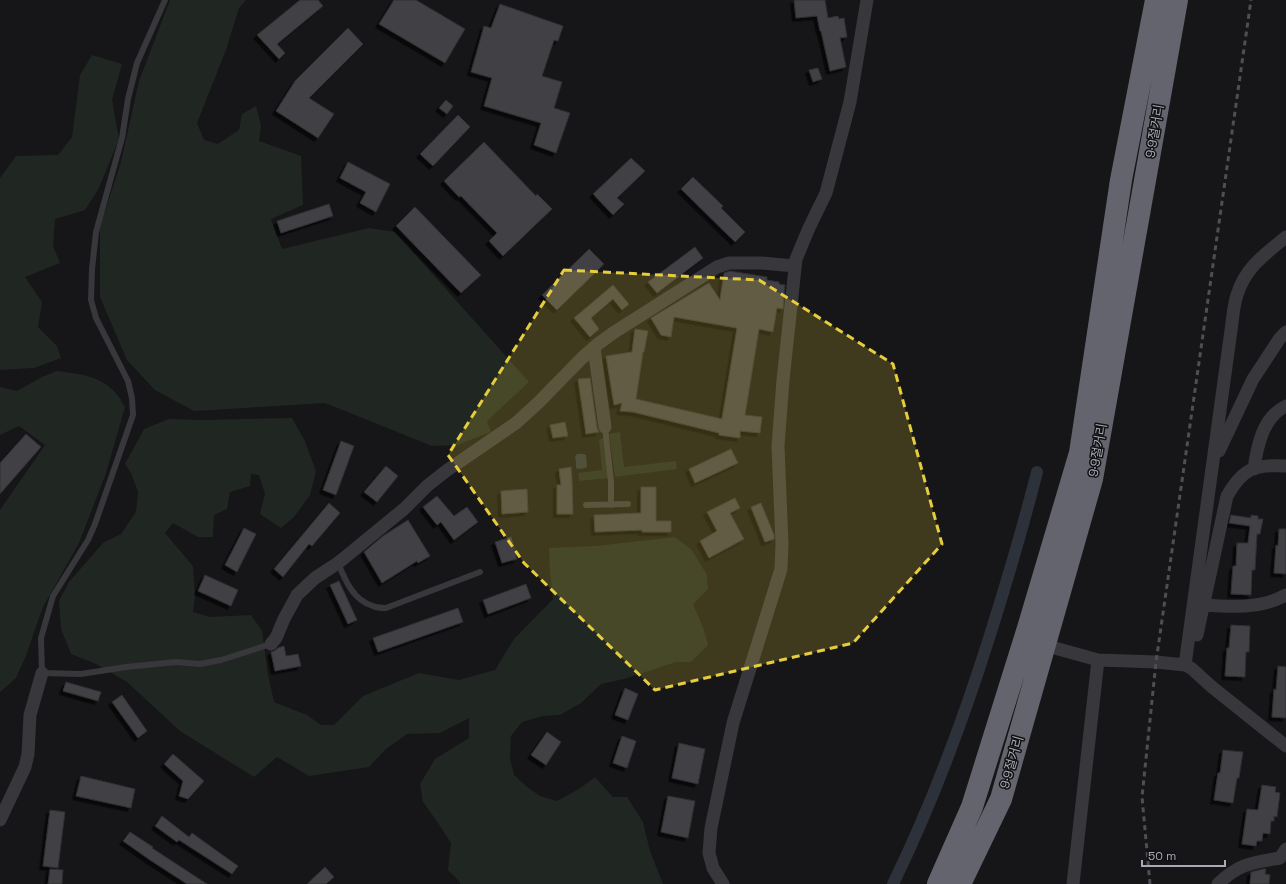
<svg xmlns="http://www.w3.org/2000/svg" width="1286" height="884" font-family="'Space Grotesk','Noto Sans KR',sans-serif">
<style>
.green{fill:#202722}
.water{fill:#2c313a}
.lines{fill:none;stroke-linecap:round;stroke-linejoin:round}
.canal{stroke:#2c313a;stroke-width:12}
.building{fill:#403f44;stroke:#303033;filter:url(#shadow)}
.lane{stroke:#37373c;stroke-width:6}
.street{stroke:#37373c;stroke-width:13}
.highway{stroke:#63646d;stroke-width:22}
.rail{stroke:#4e4e55;stroke-width:3;stroke-dasharray:5 4;stroke-linecap:butt}
.marked{fill:#e6cd3e;fill-opacity:0.2;stroke:#e6cd3e;stroke-width:3;stroke-dasharray:8 5;stroke-linejoin:round}
.labels{text-anchor:middle;stroke-width:3;stroke-linejoin:round;paint-order:stroke}
.street-label{font-size:13px;fill:#a8aab6;stroke:#111012}
</style>
<defs>
<filter id="shadow"><feDropShadow dx="-3.5" dy="3.5" stdDeviation="0" flood-color="#0009"/></filter>
</defs>
<rect width="100%" height="100%" fill="#161517"/>
<!-- green -->
<path class="green" d="M170 0H246L239 8 226 50 197 123 204 140 218 144 239 130 242 114 256 106 261 126 259 141 301 156 303 205 271 219 282 249 369 228 395 232 529 382 487 421 491 432 457 445 432 446 325 403 194 411 155 390 127 360 100 297V227L121 162 139 81Z
M92 55 122 64 112 100 119 139 99 188 85 210 55 219 53 246 60 263 25 277 42 302 38 327 57 346 61 358 34 368 0 370V178L16 156 58 155 72 137 80 75Z
M57 371C87 375 110 377 125 407L106 473 79 543 43 607 25 658 16 678 0 692V510L45 445 19 426 0 435V387L17 391 42 377Z
M292 418 304 439 316 471 310 495 294 517 281 528 260 514 265 494 259 475 251 474 250 486 230 492 227 509 214 515 213 537H198L173 523 165 533 193 566 195 597 193 612 210 617 251 615 262 631 268 674 274 702 307 715 321 725H334L363 696 419 673 459 680 495 670 514 639 553 599 550 572 549 548 596 546 675 537 692 550 707 575 708 589 693 604 704 630 708 645 691 662H676L624 679 601 684 581 703 560 715 543 716 522 722 511 736 510 758 514 775 526 786 540 796 557 801 579 789 595 777 613 797H627L643 822 650 851 663 884H460V882L448 870 451 843 436 820 423 802 420 784 435 759 469 738V718L440 733 407 734 386 749 369 767 309 776 277 757 254 777 180 731 127 682 96 664 71 654 61 629 59 601 69 582 103 543 121 534 136 512 138 492 131 473 125 464 144 429 169 419 203 420Z
M620 432 624 467 676 461 677 469 615 477 609 434Z
M605 438 609 478 579 481 578 473 602 470 599 439Z"/>
<!-- water -->
<path class="water" d="M577 454H583L586 455 587 466 586 468 578 469 576 468V462L575 457Z"/>
<g class="lines">
<!-- canal -->
<path class="canal" d="M893 884C932 804 963 721 990 635 1007 581 1023 527 1037 472"/>
</g>
<!-- building -->
<path class="building" d="M300 0H318L323 6 277 44 285 53 279 59 257 35Z
M394 0H416L465 29 445 63 379 24Z
M794 0H825L828 18 838 16 839 19 844 18 847 37 840 38 846 67 830 71 821 31H820L817 16 796 18Z
M500 4 563 26 558 41 554 40 542 76 562 82 554 108 570 113 556 153 534 145 541 123 484 106 492 78 471 72 484 26 491 28Z
M348 28 363 44 309 98 334 114 318 138 276 111 295 81Z
M818 68 822 79 813 82 809 70Z
M446 100 453 106 447 114 439 108Z
M458 115 470 127 433 166 420 154Z
M484 142 536 196 537 194 552 209 503 256 489 241 497 233 461 196 459 197 444 181Z
M631 158 645 171 617 198 624 204 613 215 593 194Z
M348 162 390 184 376 212 360 203 366 192 340 178Z
M693 177 723 206 721 208 745 232 735 242 681 189Z
M329 204 333 216 281 233 277 221Z
M415 207 481 275 461 293 396 226Z
M695 247 703 258 657 293 648 282Z
M589 249 604 264 557 310 542 295Z
M730 271 767 277V280L779 282V284L785 285 783 309 777 308 773 332 759 329 745 415 762 417 760 433 740 431V438L719 435V433L633 412 620 411 622 403 614 405 606 356 632 352 635 329 648 331 644 352H643L636 399 722 419 737 328 674 317 671 337 661 335 651 318 709 283 720 300 724 273Z
M613 285 629 304 622 310 613 299 591 318 599 329 590 337 574 318Z
M590 378 597 428 599 432 586 434 578 379Z
M565 422 568 436 553 438 550 425Z
M26 434 41 447 0 494V463Z
M341 441 354 446 336 495 323 490Z
M731 449 738 463 695 483 689 469Z
M386 466 398 476 377 502 364 492Z
M571 467 572 479 573 514H557V485H561L559 469Z
M641 487H656V521H671V532H642V530L595 532 594 515 641 513Z
M527 489 528 512 502 514 501 491Z
M437 496 454 516 467 507 478 522 454 540 441 522 437 525 423 507Z
M735 498 740 508 730 513 744 539 709 558 700 541 717 531 707 512Z
M329 503 340 513 312 546 309 544 283 577 274 569Z
M761 503 774 535V539L765 542 751 507Z
M1231 515 1251 518V515L1258 516V519H1263L1260 534H1257L1255 570H1252L1251 595 1231 594 1233 566H1236L1237 543H1248L1250 526 1229 523Z
M408 520 430 556 418 563 417 561 382 583 364 552 383 536Z
M244 528 256 534 237 572 225 565Z
M1279 529H1286V574L1274 573 1276 545 1278 546Z
M511 537 517 559 502 563 495 542Z
M205 575 238 590 231 606 198 591Z
M339 581 357 620 348 624 330 585Z
M526 584 531 598 488 614 483 600Z
M458 608 463 622 378 652 373 638Z
M1231 625 1250 626 1249 652H1246L1245 677 1225 676 1227 648H1229Z
M284 646 286 656 298 654 301 666 275 671 271 652 274 651 278 648Z
M1278 666 1286 667V718L1272 717 1274 689 1276 690Z
M66 682 101 692 98 701 63 691Z
M625 688 638 694 628 720 615 715Z
M122 695 147 731 138 738 112 702Z
M547 732 561 742 546 765 531 755Z
M622 736 636 741 627 768 613 763Z
M679 743 705 749 698 784 672 778Z
M1223 750 1243 752 1239 778H1237L1233 803 1214 800 1218 773H1220Z
M173 754 204 781 188 799 179 796 183 781 164 764Z
M81 776 135 789 131 808 76 796Z
M1262 785 1276 787 1275 792 1280 793 1277 817 1274 816V821H1271L1270 834 1263 833 1262 841H1257L1256 846 1242 844 1247 809 1258 810Z
M668 796 695 801 688 838 661 832Z
M50 810 65 812 58 868 43 866Z
M162 816 189 837 192 833 238 866 232 874 179 840 177 842 155 826Z
M130 832 153 847 152 848 207 884H187L150 860 123 841Z
M325 867 334 877 326 884H307Z
M50 869 63 870 62 884H48Z
M1263 869H1266L1265 874 1270 875 1269 884H1250L1251 872Z"/>
<g class="lines">
<!-- lane -->
<path class="lane" d="M165 0 137 63 128 99 122 138 96 232 92 269 91 300 96 318 128 381 132 398 133 415 95 524 88 540 53 596 41 638 42 673 81 674 126 667 176 662 200 664 221 660 271 644
M605 427 611 482V505
M586 505 628 504
M338 563C345 580 353 600 373 606 377 608 382 608 386 608L480 572"/>
<!-- street -->
<path class="street" d="M594 348 605 427
M1219 451 1253 379 1280 338 1286 332
M1254 469C1257 446 1263 417 1286 406
M1203 605C1231 607 1261 609 1286 595
M1197 635 1227 496C1243 468 1255 464 1286 466
M271 644 276 638 284 619 297 595 315 578 338 563 404 509 427 486 446 471 516 423 538 403 582 358 598 344 613 333 717 267 729 263H762L795 266
M1044 645 1098 660 1156 662 1185 665 1191 668 1212 687 1286 746
M1185 665 1232 323C1233 314 1234 304 1237 295 1245 268 1265 254 1286 237
M0 820 25 767 28 754 30 715 42 673
M723 884 713 868 709 853 711 828 733 723 781 569 782 544 778 446 783 380 796 259 809 228 826 193 850 102 867 0
M1073 884 1098 660
M1218 884C1240 863 1252 863 1280 858L1286 849"/>
<!-- highway -->
<path class="highway" d="M938 884 972 807 1028 628 1080 453 1121 180 1156 0
M960 884 1001 799 1092 479 1177 0"/>
<!-- rail -->
<path class="rail" d="M1150 884 1142 797 1156 662 1251 0"/>
</g>
<!-- marked area -->
<path class="marked" d="M564 270 759 280 893 364 942 544 853 643 655 690 524 563 448 455Z"/>
<g class="labels">
<!-- street labels -->
<g class="street-label">
<text transform="translate(1154 131) rotate(-80)" y="5">9·9절거리</text>
<text transform="translate(1097 450) rotate(-80)" y="5">9·9절거리</text>
<text transform="translate(1011 762) rotate(-74)" y="5">9·9절거리</text>
</g>
</g>
<!-- scale -->
<path d="M1142 860v6h83v-6" fill="none" stroke="#a8aab6" stroke-width="2"/>
<text x="1148" y="860" font-size="12" fill="#a8aab6" stroke="#111012" stroke-width="3" paint-order="stroke">50 m</text>
</svg>
